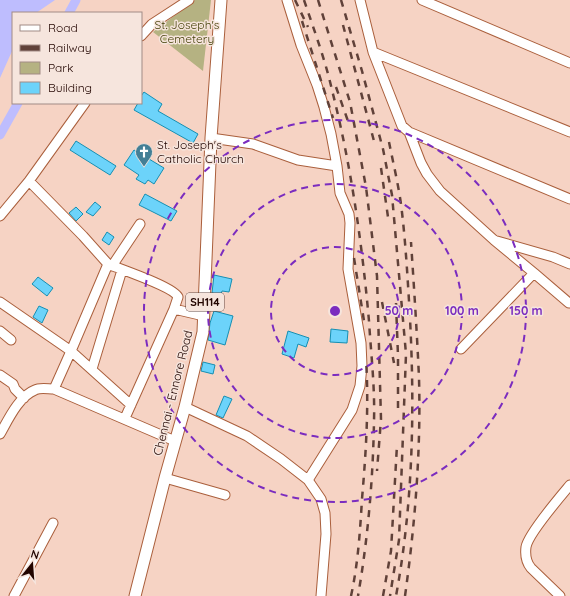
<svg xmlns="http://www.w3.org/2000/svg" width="570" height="596" font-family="Quicksand,sans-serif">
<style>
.green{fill:#b5b282}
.water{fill:#bebdfe}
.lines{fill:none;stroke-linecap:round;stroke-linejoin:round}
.canal{stroke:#bebdfe;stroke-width:9}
.building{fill:#6cd3fa;stroke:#168fb2}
.minor-casing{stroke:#aa5f3c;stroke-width:11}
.major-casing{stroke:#aa5f3c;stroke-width:13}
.minor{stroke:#fff;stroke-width:9}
.major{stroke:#fff;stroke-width:11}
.rail{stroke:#604139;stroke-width:2.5;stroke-dasharray:7 7;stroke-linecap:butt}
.ring{fill:none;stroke:#7b2cbf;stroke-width:2;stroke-dasharray:7 5}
.labels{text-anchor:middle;stroke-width:3;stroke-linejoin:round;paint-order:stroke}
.shield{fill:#f6e5dd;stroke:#624842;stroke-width:1}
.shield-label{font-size:11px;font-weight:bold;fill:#220500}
.park-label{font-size:12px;fill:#444007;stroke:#f6e5dd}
.poi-label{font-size:12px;fill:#220500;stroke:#f6e5dd;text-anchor:start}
.street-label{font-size:12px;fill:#220500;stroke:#f6e5dd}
.centre{fill:#7b2cbf;stroke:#f6e5dd;stroke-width:2}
.ring-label{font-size:12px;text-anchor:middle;font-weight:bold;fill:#7b2cbf;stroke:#f6e5dd;stroke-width:3;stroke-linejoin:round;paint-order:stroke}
</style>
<rect width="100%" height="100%" fill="#f6d3c4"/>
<!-- green -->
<path class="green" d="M195 0H211L203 71 153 32Z"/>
<!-- water -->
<path class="water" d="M0 0H55L36 13H13V49L0 78Z"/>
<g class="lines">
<!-- canal -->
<path class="canal" d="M69 13 76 0
M0 135 18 103"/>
</g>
<!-- building -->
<path class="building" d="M144 92 162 104 158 111 198 134 193 143 134 110 138 103H141V96Z
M76 141 116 166 110 175 70 150Z
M134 150 164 168 154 184 148 180 145 184 136 179 139 175 124 165Z
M145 194 177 211 171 221 139 205Z
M95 202 101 207 93 216 86 212Z
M76 207 83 214 76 221 69 213Z
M107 232 114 237 109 245 102 240Z
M214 275 232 279 229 292 222 291 221 295 212 293Z
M38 277 53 288 47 296 32 284Z
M39 306 48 310 42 323 33 317Z
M214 311 233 316 225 345 208 340 210 323Z
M331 329 348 331 347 343 330 342Z
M288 331 309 338 306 347 298 344 294 358 282 354Z
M203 362 215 365 213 374 201 371Z
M224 396 232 399 223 418 216 415Z"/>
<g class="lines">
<!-- minor casing -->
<g class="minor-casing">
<path id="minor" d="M287 0 301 45 317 85 324 107 331 134 337 166 340 193 349 214 350 223 348 269 361 343 362 366 360 386 352 410 308 480
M360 0 373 52 402 126 409 132 570 199
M422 0 570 63
M141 36 152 24 189 0
M373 52 570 132
M409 132 421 163 427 174 440 191 494 240 534 273 461 349
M211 138 253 144 298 160 337 166
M29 181 83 236 108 264 71 351 131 405
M0 216 29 181 85 103
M497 241 553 257 570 264
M108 264C120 269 174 287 178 297L174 309
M112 266 140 224
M534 273 569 303
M0 302 71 351 54 389
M0 331 11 340
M92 369 122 270
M0 375 13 384 15 389 24 398
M185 407 247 436 281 459 308 480 321 499 325 513 326 534 321 596
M125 418 174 309 204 316
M0 434C8 420 19 396 35 390 40 387 48 389 54 389L175 441
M165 478 225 495
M14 596 53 523
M560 596 531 568C526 562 525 555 526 547 528 534 560 497 570 485"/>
</g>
<!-- major casing -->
<g class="major-casing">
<path id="major" d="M135 596 165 478 185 407 203 332 211 138 221 0"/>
</g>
<!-- minor -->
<use href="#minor" class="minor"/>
<!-- major -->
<use href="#major" class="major"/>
<!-- rail -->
<path class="rail" d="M295 0 308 27
M304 0C314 30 325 59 332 90 351 165 362 243 369 321 371 354 375 387 374 421 373 479 368 538 358 596
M318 0 350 102 366 187 377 276 381 419 377 471
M341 0 362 71 383 149 392 195 406 354 399 540 390 596
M302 21 333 118
M343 25 374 141
M336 87 349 124
M389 142C393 162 398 183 401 204 405 236 407 268 409 301 415 399 414 499 396 596
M381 168 388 217
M354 258 364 321
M382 302 394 363
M396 303 398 356V409
M351 596C358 564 360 532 362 499 366 452 369 406 366 359
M383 596 391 551 397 445
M405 596C415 524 421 451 419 378 417 333 414 287 411 242"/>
</g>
<!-- distance rings -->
<g class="ring">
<circle cx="335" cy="311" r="64"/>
<circle cx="335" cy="311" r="127"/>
<circle cx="335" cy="311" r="191"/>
</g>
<!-- icons -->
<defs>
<g id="church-pin" transform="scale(0.9)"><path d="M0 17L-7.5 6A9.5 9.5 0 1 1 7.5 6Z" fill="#437f96" stroke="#f6e5dd"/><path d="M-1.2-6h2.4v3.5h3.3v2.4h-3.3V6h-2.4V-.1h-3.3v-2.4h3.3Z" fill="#fff"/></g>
</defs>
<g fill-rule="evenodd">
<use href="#church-pin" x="144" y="152"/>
</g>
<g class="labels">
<!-- shield labels -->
<rect class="shield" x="186" y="293" width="38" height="18" rx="3"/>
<g class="shield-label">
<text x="205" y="306">SH114</text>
</g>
<!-- park labels -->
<g class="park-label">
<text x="187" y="29">St. Joseph's<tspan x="187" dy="14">Cemetery</tspan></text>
</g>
<!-- poi labels -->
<g class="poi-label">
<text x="157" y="149">St. Joseph's<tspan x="157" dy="14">Catholic Church</tspan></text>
</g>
<!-- street labels -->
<g class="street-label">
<text transform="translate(173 393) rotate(-76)" y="4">Chennai - Ennore Road</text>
</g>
</g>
<circle cx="335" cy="311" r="6" class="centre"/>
<g class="ring-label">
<text x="399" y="315">50 m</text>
<text x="462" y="315">100 m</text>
<text x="526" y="315">150 m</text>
</g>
<!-- legend -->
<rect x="12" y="12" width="130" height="92" fill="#f6e5dd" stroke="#a18b85"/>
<rect x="20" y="25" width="20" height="6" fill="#ffffff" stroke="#a18b85"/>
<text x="48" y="32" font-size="12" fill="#220500">Road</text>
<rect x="20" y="45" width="20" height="6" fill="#604139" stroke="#a18b85"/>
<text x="48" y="52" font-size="12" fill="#220500">Railway</text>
<rect x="20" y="62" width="20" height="12" fill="#b5b282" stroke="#a18b85"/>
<text x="48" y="72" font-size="12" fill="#220500">Park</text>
<rect x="20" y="82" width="20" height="12" fill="#6cd3fa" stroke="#a18b85"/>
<text x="48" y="92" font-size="12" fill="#220500">Building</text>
<!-- north arrow -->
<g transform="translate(32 564) rotate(17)" stroke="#f6e5dd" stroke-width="3" paint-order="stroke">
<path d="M0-3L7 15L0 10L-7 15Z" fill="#220500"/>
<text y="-6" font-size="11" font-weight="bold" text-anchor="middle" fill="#220500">N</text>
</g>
</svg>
